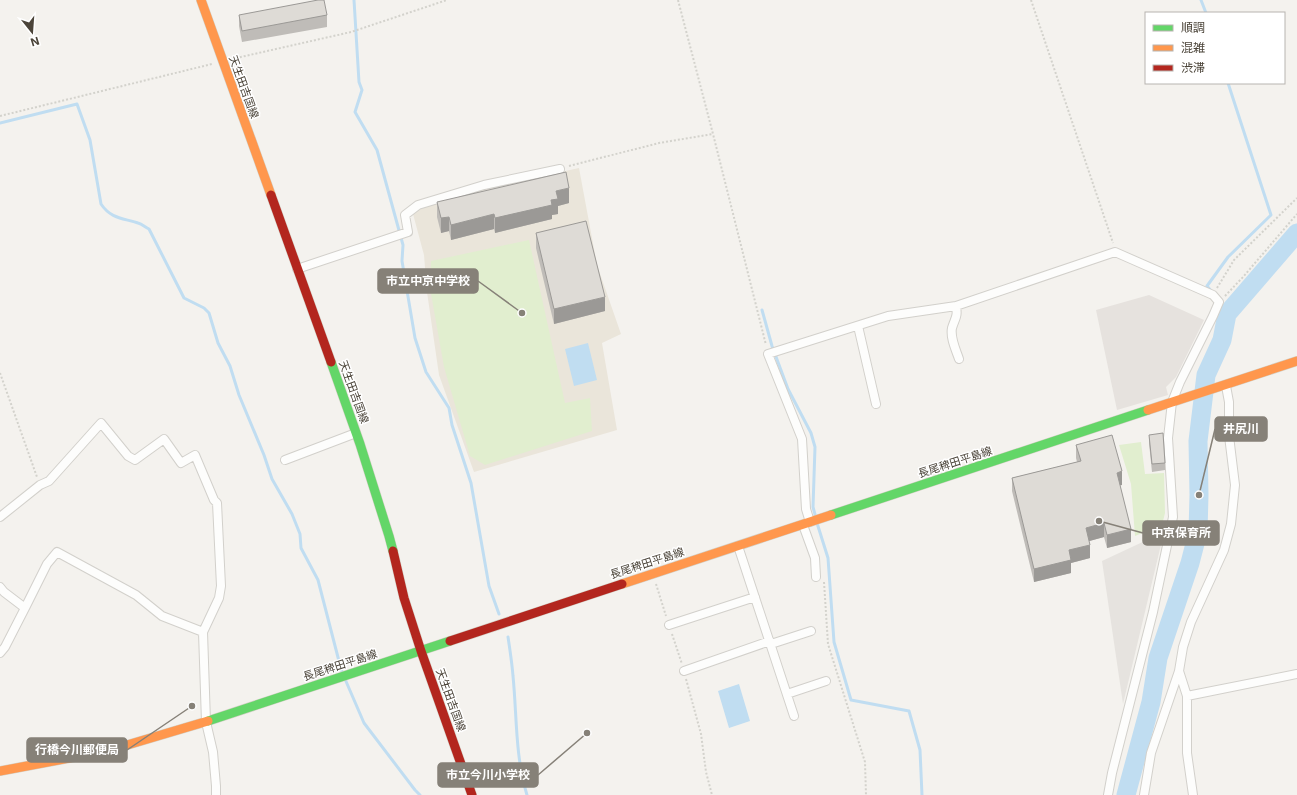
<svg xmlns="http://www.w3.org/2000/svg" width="1297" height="795" font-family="Inter,'Noto Sans JP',sans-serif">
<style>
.industrial{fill:#e6e2de}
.education{fill:#eae5da}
.green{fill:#e1eecf}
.parking{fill:#e6e3df}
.water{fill:#c0ddf1}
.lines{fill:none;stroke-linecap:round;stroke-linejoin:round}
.stream{stroke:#c0ddf1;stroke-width:3}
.river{stroke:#c0ddf1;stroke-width:19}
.street-casing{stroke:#d2d0cb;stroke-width:10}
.fast-casing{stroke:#d3cfc5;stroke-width:10}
.slow-casing{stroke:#d3cfc5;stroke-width:10}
.jam-casing{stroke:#d3cfc5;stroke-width:10}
.path{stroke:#d3d2cc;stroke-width:2;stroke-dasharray:2 2;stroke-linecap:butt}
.street{stroke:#fdfdfc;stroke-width:8}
.fast{stroke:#63d668;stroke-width:9}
.slow{stroke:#ff974d;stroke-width:9}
.jam{stroke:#b3261e;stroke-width:9}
.wall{fill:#bfbcb8}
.shaded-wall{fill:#9b9996}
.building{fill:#dedbd6;stroke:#9b9996}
.labels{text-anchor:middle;stroke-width:3;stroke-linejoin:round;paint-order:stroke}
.street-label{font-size:11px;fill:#4b4439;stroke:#fff}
.leader{fill:none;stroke:#868178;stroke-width:1.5}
.callout-dot{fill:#868178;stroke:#fff;stroke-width:1.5}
.callout{fill:#868178;stroke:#868178;stroke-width:1.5}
.callout-label{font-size:12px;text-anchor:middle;font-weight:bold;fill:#fff}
</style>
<rect width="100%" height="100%" fill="#f4f2ee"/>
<!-- industrial -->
<path class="industrial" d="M1149 295 1204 320 1176 377 1166 387 1168 395 1117 410 1096 310Z"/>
<!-- education -->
<path class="education" d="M579 168 597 265 621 334 602 343 617 430 474 472 439 375 427 292 424 255 413 214 415 210 485 189Z"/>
<!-- green -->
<path class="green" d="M529 240 565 403 590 398 592 431 485 465 470 456 444 367 430 288 431 261Z
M1141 442 1145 474 1164 473 1165 513 1162 525 1135 536 1131 484 1119 445Z"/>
<!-- parking -->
<path class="parking" d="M1164 532 1123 704 1102 561Z"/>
<!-- water -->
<path class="water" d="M588 343 597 380 574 386 565 349Z
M739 684 750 721 729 728 718 691Z"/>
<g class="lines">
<!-- stream -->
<path class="stream" d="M354 0 359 82 362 90 355 112 377 150 403 245 402 261 415 338 426 372 449 408 452 425 471 483 489 586 499 614
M1201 0 1206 13
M0 123 77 104 90 140 101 204C111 219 123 218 138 223 142 224 145 227 149 229L184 298 204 308 209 313 218 343 230 366 239 395 264 455 272 479 292 514 300 534 301 548 318 580 341 669 343 674
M1212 292 1207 286 1228 257 1271 215 1228 83
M1219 303 1227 314
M762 310 772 346 788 389 811 433 815 447 813 507 816 518
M817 523 828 558 834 642 851 700 909 711 920 750 922 795
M508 637C510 650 512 663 513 676 517 716 515 756 527 795
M345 679 364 723 415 790 420 795"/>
<!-- river -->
<path class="river" d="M1126 795 1151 702 1158 658 1190 563 1198 532 1199 495 1198 441 1206 375 1222 340 1227 314 1297 233"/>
<!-- street casing -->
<g class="street-casing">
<path id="street" d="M297 269 408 232 405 215 418 205 484 185 560 169
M956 306C958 317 955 318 952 328 950 338 956 350 959 359
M858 326 876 404
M285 460 356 433
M0 517 40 485 49 481 101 423 128 456 135 460 164 439 181 463 195 455 214 500 217 503 221 586 219 598 203 632 206 722 213 752 216 786V795
M810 522 806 509 802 439 768 354 888 316 956 306 1115 252 1213 295 1219 302 1213 316 1180 382 1172 402 1168 438 1173 517 1153 612 1112 773 1108 795
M803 525 815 558 816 577
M738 546 794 716
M0 587 4 592 25 608 5 647 0 653
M25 608 47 564 57 552 136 595 162 616 203 632
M669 625 755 597
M771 644 811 631
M684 671 770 641
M1179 671 1187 696V753L1193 795
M787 694 826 681
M1187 696 1297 674
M1144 795 1151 753 1179 671 1183 647 1191 622 1224 550 1231 524 1235 485 1229 436V402L1226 386"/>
</g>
<!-- fast casing -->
<g class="fast-casing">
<path id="fast" d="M331 362 360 444 389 536 393 551
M831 515 1148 410
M208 721 450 641"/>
</g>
<!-- slow casing -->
<g class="slow-casing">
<path id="slow" d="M201 0 271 195
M1148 410 1297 361
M622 584 831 515
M0 771 107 751 208 721"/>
</g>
<!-- jam casing -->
<g class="jam-casing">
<path id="jam" d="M271 195 331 362
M393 551 404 598 421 651 472 795
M450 641 622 584"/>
</g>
<!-- path -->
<path class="path" d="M678 0 713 134 766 345
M1031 0 1113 243
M232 59 351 32 447 0
M0 116 212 64
M569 166 659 143 713 134
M1217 288 1234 260 1297 198
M1225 296 1243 277 1297 214
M0 373 37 477
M824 582 828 644 865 762 866 795
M656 584 666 616
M672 634 682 664
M686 679 701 734 706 772 712 795"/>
<!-- street -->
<use href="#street" class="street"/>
<!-- fast -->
<use href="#fast" class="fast"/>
<!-- slow -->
<use href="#slow" class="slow"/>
<!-- jam -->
<use href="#jam" class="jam"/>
</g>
<!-- wall -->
<path class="wall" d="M239 15H327V27L242 42 239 26Z
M437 202 569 203 558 206V214L552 215V219L495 233 494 229 451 240 449 231 441 233 437 217Z
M536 233 605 311 554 324 536 248Z
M1149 435 1165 463V470L1152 472 1149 443Z
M1076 445 1122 485H1120L1131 542 1107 548 1104 537 1089 541 1090 558 1071 563V573L1034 582 1012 491V478L1077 462 1076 458Z"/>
<!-- shaded-wall -->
<path class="shaded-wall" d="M569 188V203L558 206V214L552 215V219L495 233V218L556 191Z
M494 214V229L451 240V225Z
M449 217V231L441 233V218Z
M605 297V311L554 324V309Z
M1122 471V485L1117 486V473Z
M1104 523V537L1086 542V528Z
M1131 529V542L1107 548V535Z
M1090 545V558L1071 563V573L1034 582V569L1069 550Z"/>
<!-- building -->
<path class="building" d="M318 0H324L327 15 242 31 239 15Z
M566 172 569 188 556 191 558 199 551 200 552 205 495 218 494 214 451 225 449 217 441 218 437 202Z
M586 221 605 297 554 309 536 233Z
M1163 433 1165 463 1152 464 1149 435Z
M1112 435 1122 471 1117 473 1131 529 1107 535 1104 523 1086 528 1090 545 1069 550 1071 560 1034 569 1012 478 1081 461 1076 445Z"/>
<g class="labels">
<!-- street labels -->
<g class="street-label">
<text transform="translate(244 87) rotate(70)" y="4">天生田吉国線</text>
<text transform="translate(354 392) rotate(70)" y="4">天生田吉国線</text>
<text transform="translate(955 462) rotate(-18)" y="4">長尾稗田平島線</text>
<text transform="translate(647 563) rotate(-18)" y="4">長尾稗田平島線</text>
<text transform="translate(340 665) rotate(-18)" y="4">長尾稗田平島線</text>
<text transform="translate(451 700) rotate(70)" y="4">天生田吉国線</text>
</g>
</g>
<!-- callouts -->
<path class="leader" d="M522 313L478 281M1199 495L1215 429M1099 521L1143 533M192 706L127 750M587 733L538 775"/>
<g class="callout-dot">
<circle cx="522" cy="313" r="4"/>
<circle cx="1199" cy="495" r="4"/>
<circle cx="1099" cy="521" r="4"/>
<circle cx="192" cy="706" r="4"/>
<circle cx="587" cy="733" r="4"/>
</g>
<g class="callout">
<rect x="378" y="269" width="100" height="24" rx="4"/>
<rect x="1215" y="417" width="52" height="24" rx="4"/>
<rect x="1143" y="521" width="76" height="24" rx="4"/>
<rect x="27" y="738" width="100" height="24" rx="4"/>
<rect x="438" y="763" width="100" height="24" rx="4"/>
</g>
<g class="callout-label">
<text x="428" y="285">市立中京中学校</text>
<text x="1241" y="433">井尻川</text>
<text x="1181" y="537">中京保育所</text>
<text x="77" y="754">行橋今川郵便局</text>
<text x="488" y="779">市立今川小学校</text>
</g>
<!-- legend -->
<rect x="1145" y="12" width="140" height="72" fill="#ffffff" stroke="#b7b4b0"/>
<rect x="1153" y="25" width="20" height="6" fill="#63d668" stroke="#b7b4b0"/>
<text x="1181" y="32" font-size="12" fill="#4b4439">順調</text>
<rect x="1153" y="45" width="20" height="6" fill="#ff974d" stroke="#b7b4b0"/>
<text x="1181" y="52" font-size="12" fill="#4b4439">混雑</text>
<rect x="1153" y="65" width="20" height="6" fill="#b3261e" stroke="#b7b4b0"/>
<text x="1181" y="72" font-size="12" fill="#4b4439">渋滞</text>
<!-- north arrow -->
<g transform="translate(32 32) rotate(163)" stroke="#ffffff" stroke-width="3" paint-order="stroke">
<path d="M0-3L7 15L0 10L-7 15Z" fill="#4b4439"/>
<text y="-6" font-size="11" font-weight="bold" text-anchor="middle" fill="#4b4439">N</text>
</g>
</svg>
